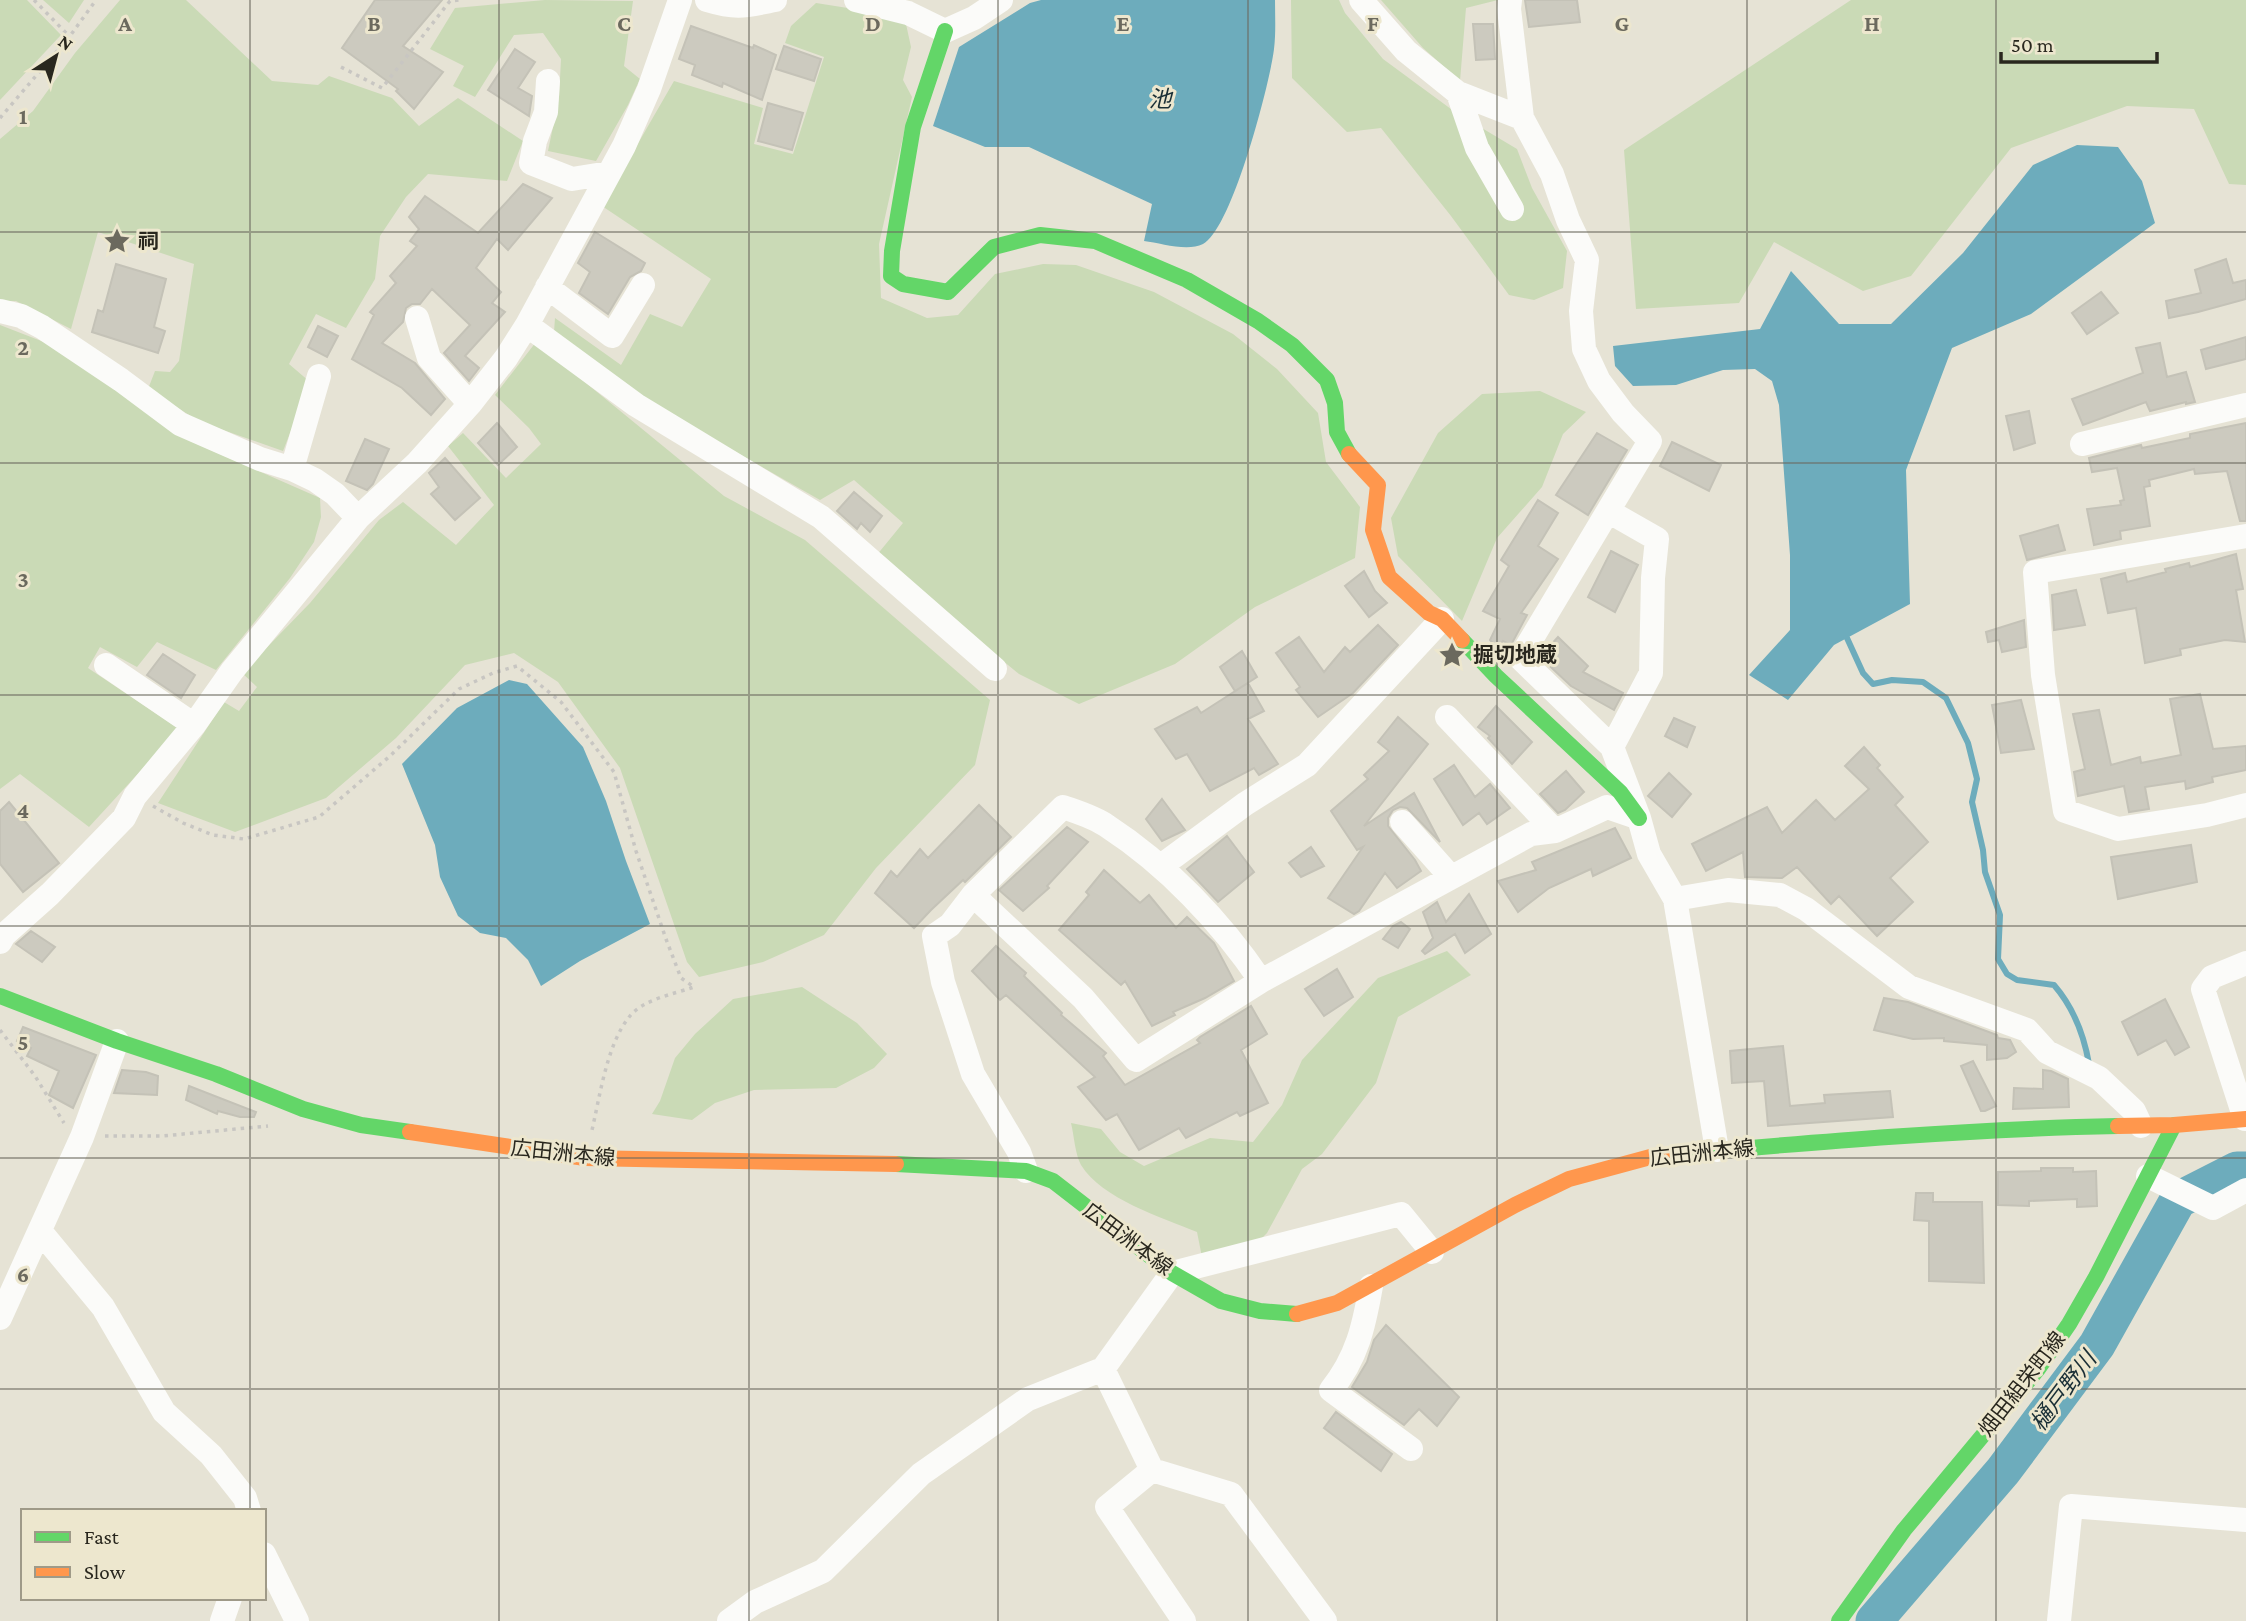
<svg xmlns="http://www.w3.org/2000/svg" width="2246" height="1621" font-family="'Crimson Pro','Noto Sans JP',serif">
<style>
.green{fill:#cadab6}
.water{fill:#6dacbc}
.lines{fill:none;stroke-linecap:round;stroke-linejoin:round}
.stream{stroke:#6dacbc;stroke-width:6}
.river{stroke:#6dacbc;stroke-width:37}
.building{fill:#cccabf;stroke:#c4c2b7;stroke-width:2}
.path{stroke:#c8c6c2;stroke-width:3.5;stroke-dasharray:3.5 5;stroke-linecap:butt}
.street{stroke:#fbfbf9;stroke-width:24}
.fast{stroke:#63d668;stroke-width:16}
.slow{stroke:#ff974d;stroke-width:16}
.grid{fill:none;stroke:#6b695e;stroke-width:2;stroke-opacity:0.55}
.labels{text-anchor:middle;stroke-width:6;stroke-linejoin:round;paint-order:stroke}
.poi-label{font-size:21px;font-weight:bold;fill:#29271e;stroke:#ede7ce;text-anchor:start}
.street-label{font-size:21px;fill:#29271e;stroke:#ede7ce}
.water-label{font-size:23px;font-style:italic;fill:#1a2f36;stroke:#ede7ce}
.grid-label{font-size:23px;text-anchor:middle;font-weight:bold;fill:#6b695e;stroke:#ede7ce;stroke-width:6;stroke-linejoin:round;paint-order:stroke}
</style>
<rect width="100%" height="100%" fill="#e6e3d5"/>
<!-- green -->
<path class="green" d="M0 0H27L61 35 0 100Z
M43 0H84L69 23Z
M120 0H186L272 81 318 85 329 76 392 98 419 126 458 98 523 141 507 181 428 174 406 197 380 236 375 279 346 328 316 314 289 364 310 382 283 451 200 422 148 389 155 371 170 372 179 361 194 264 98 232 71 329 16 301H0V139L33 111 75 53Z
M545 0 633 1 624 66 640 79 628 105 596 161 548 151 559 98 561 59 543 33 514 35 475 97 453 86 464 66 430 49 455 8Z
M1291 0H1339L1345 13 1383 59 1455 112 1517 149 1532 188 1567 251 1563 288 1534 300 1509 295 1451 216 1381 128 1347 132 1292 78Z
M1381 0H1498L1466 8 1460 81 1423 48Z
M1851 0H2246V185L2229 184 2194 109 2127 106 2011 148 1911 276 1863 291 1774 242 1739 303 1636 309 1624 150Z
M816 3 873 12 906 24 911 47 903 80 912 97 879 244 881 298 927 318 958 315 995 274 1043 264 1076 265 1154 292 1233 334 1277 369 1318 413 1326 462 1360 507 1355 558 1255 607 1175 664 1079 704 1019 674 876 556 903 523 854 480 820 500 634 394 554 332 555 318 621 365 650 314 682 327 711 279 602 206 674 81 763 108 754 144 793 154 824 57 785 43 791 26Z
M0 325 49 344 190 441 320 498 321 517 314 542 290 578 216 670 157 642 137 667 100 647 88 668 179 729 89 827 20 774 0 789Z
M536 342 724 496 805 540 990 700 975 765 876 868 824 935 763 962 699 977 687 962 620 768 558 682 514 653 465 665 396 738 326 798 235 832 158 803 224 702 239 711 257 687 242 673 310 603 379 520 403 502 456 545 494 505 448 446 463 433 506 478 541 444 529 428 495 395Z
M1540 391 1586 412 1563 434 1542 487 1497 538 1462 621 1398 556 1391 518 1438 433 1482 394Z
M1447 951 1471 975 1398 1017 1376 1083 1322 1154 1302 1169 1267 1233 1235 1265 1204 1267 1197 1232C1161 1217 1102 1199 1081 1165 1075 1154 1074 1135 1071 1123L1101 1129 1120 1152 1144 1166 1210 1138 1253 1142 1282 1105 1302 1060 1378 978Z
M802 987 857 1023 887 1054 874 1068 836 1088 754 1090 715 1103 692 1120 652 1114 660 1101 675 1058 695 1034 733 999Z"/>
<!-- water -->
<path class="water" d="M1041 0H1275C1275 16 1276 33 1274 49 1270 83 1232 229 1203 244 1187 252 1161 243 1144 241L1152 204 1029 147H985L933 126 959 47 1030 3Z
M2077 145 2118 147 2142 181 2155 223 2031 314 1952 348 1906 470 1910 604 1834 645 1788 700 1749 675 1790 630V555L1779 405 1772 381 1755 369 1723 370 1676 385 1633 386 1615 366 1613 346 1760 329 1791 271 1839 324H1891L1963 253 2033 165Z
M509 680 527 684 583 747 606 801 626 861 650 924 580 961 541 986 528 960 506 938 480 933 458 916 440 877 435 845 402 764 457 708Z"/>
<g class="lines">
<!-- stream -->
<path class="stream" d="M1847 638 1863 673 1873 684 1892 680 1923 682 1946 698 1968 743 1977 779 1972 802 1983 850 1985 872 2000 915 1998 959 2007 974 2017 980 2054 985C2073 1007 2084 1035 2089 1064"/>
<!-- river -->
<path class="river" d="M1874 1621 2003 1471 2097 1345 2178 1200 2237 1170H2246"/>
</g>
<!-- building -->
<path class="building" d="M375 0H442L403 46 443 72 414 109 396 91 398 89 342 48Z
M1525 0H1577L1580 22 1529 27Z
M1473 24H1493L1495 59 1476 60Z
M691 26 753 48 754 45 776 55 762 100 723 83 722 87 692 75 695 65 679 59Z
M784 46 821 59 814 81 776 69Z
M515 49 535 62 518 88 532 96 529 116 488 90Z
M768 103 803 113 792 150 758 141Z
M523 184 552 198 508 250 497 239 476 268 501 292 492 303 505 312 465 356 479 368 469 381 444 353 470 325 432 289 420 304H412L406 308 403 322 382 343 415 363 445 399 431 415 402 388 352 359 374 315 370 312 396 283 390 276 417 246 410 241 419 229 409 217 425 196 478 233Z
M595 232 645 263 641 271 630 277 608 314 579 293 590 272 578 263Z
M2226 259 2233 283 2246 280V299L2198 312 2169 318 2166 301 2201 293 2195 270Z
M116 264 166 279 154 327 165 331 158 353 92 332 98 310 103 312Z
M2101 292 2118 313 2087 334 2072 313Z
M318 326 338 336 327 357 308 347Z
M2246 337V359L2206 369 2201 350Z
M2160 343 2167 377 2186 372 2195 402 2186 404V402L2150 411 2146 402 2083 425 2072 399 2143 373 2136 348Z
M2029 411 2035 443 2014 450 2006 416Z
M497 423 517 447 498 465 478 443Z
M2246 423V521H2240L2227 471 2195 474 2194 469 2149 480 2150 486 2144 487 2150 526 2120 531 2121 539 2094 545 2087 509 2121 505 2120 501 2124 500 2117 468 2092 472 2089 458 2141 445 2142 448 2190 438V434Z
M1597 433 1627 450 1588 515 1556 495Z
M365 439 389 449 373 484 367 490 346 481Z
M1672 442 1721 465 1709 491 1660 466Z
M445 458 480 498 455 520 431 494 439 487 429 473Z
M854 492 882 516 870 532 861 523 857 529 837 511Z
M1538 500 1558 513 1538 546 1558 559 1521 613 1527 615 1511 645 1503 641 1497 648 1490 640 1500 619 1483 611 1509 566 1501 560Z
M2058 525 2065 550 2027 560 2020 536Z
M1611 551 1638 565 1615 612 1588 597Z
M2236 554 2243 589 2236 590 2245 642 2225 640 2180 649 2181 655 2145 663 2136 608 2108 613 2101 579 2125 573 2127 582 2166 572 2165 569 2189 563 2190 567Z
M1364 571 1375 591 1387 603 1369 617 1345 586Z
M2076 590 2085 625 2054 630 2052 595Z
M2024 620 2026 647 2002 652 1999 640 1988 642 1986 632Z
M1378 625 1398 645 1353 693 1318 717 1296 690 1300 687 1276 653 1299 637 1324 672 1345 647 1350 652Z
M1558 637 1588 666 1583 672 1623 693 1614 710 1571 686 1540 657Z
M1242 651 1257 677 1235 691 1220 667Z
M163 654 195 675 181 698 147 675Z
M1248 683 1264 711 1248 719 1278 764 1259 775 1254 768 1210 791 1187 754 1176 759 1155 729 1197 707 1201 713Z
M2200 694 2213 749 2246 746V770L2212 777 2213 782 2186 789 2185 781 2145 787 2149 809 2129 812 2124 786 2078 796 2074 772 2085 769 2073 714 2099 710 2111 765 2140 757 2141 763 2181 755 2170 699Z
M2021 700 2034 749 2001 753 1992 705Z
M1496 706 1532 742 1512 764 1488 738 1490 736 1478 727Z
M1398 717 1428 744 1364 826 1414 793 1440 842 1407 808 1400 807 1393 810 1388 818V826L1415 860 1421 871 1397 888 1385 873 1359 911 1354 914 1328 898 1363 847 1357 850 1331 811 1368 779 1364 775 1389 751 1378 742Z
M1674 718 1695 727 1687 747 1665 736Z
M1864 747 1880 765 1877 768 1903 797 1895 805 1928 842 1890 878 1913 902 1877 936 1839 896 1831 904 1797 867 1782 878 1745 877 1743 852 1706 871 1692 844 1767 807 1782 833 1816 800 1835 820 1869 789 1845 766Z
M1454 765 1475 797 1490 784 1510 808 1487 824 1479 813 1463 825 1434 779Z
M1566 771 1584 792 1565 810 1558 813 1540 794Z
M1669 773 1691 794 1672 817 1648 796Z
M1162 799 1185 830 1162 841 1146 819Z
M9 802 59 863 23 892 0 864V811Z
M979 805 1011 837 965 882 963 880 931 910 914 928 875 893 891 871 897 877 920 849 928 858Z
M1067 827 1088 842 1047 886 1049 888 1023 911 999 890Z
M1615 828 1631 858 1593 876 1591 869 1549 888 1518 912 1498 881 1536 870 1532 862Z
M1227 836 1254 872 1218 902 1187 869Z
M2191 845 2197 882 2118 899 2111 857Z
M1311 847 1324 866 1301 877 1289 863Z
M1104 870 1140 903 1149 895 1176 928 1187 917 1214 943 1234 981 1205 998 1173 1012 1175 1015 1152 1026 1125 981 1121 985 1059 930 1089 895 1086 892Z
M1469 894 1491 934 1465 953 1455 934 1425 954 1422 951 1433 938 1423 912 1437 902 1446 922Z
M1401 922 1410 929 1398 948 1383 939 1393 926Z
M31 931 55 947 42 962 16 944Z
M996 946 1026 973 1024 976 1062 1013 1061 1015 1106 1053 1103 1056 1125 1085 1200 1043 1197 1040 1200 1037 1251 1006 1267 1034 1241 1050 1268 1103 1240 1116 1237 1112 1186 1138 1179 1128 1139 1150 1117 1114 1106 1120 1078 1087 1095 1077 1006 995 1000 1000 972 971Z
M1337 969 1353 997 1324 1016 1305 989Z
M1884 998 1908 1002 1997 1035 1998 1038 2010 1040 2016 1052 2007 1058 1987 1060V1045L1944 1041V1038L1913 1039 1874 1030Z
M2165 999 2189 1047 2175 1055 2166 1040 2138 1055 2122 1022Z
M23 1027 96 1055 73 1108 49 1095 59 1071 27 1056 31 1048 17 1041Z
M1783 1046 1790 1106 1825 1103 1824 1095 1890 1091 1893 1117 1768 1126 1764 1081 1732 1083 1730 1051Z
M1973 1061 1996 1106 1985 1111H1981L1961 1066Z
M122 1070 146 1072 158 1076 157 1095 114 1093Z
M2043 1070 2051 1071 2068 1079 2069 1107 2013 1109 2014 1088 2043 1089Z
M189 1086 256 1112 254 1117H240L218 1111 217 1114 186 1100Z
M2041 1168H2073V1172L2096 1171 2097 1206 2077 1207V1199L2029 1201V1206L1998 1205V1172L2041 1171Z
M1916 1193H1933V1202H1982L1984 1283 1929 1281V1221L1914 1220Z
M1386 1325 1459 1397 1437 1426 1419 1409 1404 1425 1352 1387 1367 1362 1374 1340Z
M1336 1412 1392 1454 1381 1471 1324 1428Z"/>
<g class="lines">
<!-- path -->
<path class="path" d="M34 0 69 36
M341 67 382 88 450 1 459 0
M0 118 70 36 96 0
M153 806 183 823 213 835 244 839 319 817 390 756 459 689 493 673 517 666 561 702 614 772 636 851 666 939 681 978 694 987C674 994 644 999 630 1016 607 1043 600 1096 592 1130
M0 1030 35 1076 64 1123
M105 1136H162L268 1126"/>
<!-- street -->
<path class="street" d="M707 0C737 9 745 6 775 0
M856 0 908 13 945 31 974 18 1001 0
M1361 0 1406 51 1458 93 1522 118
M1510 0 1509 9 1522 118 1552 174 1568 220 1587 260 1581 311 1584 349 1599 381 1623 413 1650 441 1520 658 1612 747 1639 818 1649 854 1675 899 1717 1150
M548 81 546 112 535 141 531 163 572 179 609 173
M1458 93 1477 148 1512 209
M547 287 612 336 643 285
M0 311 21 316 42 327 121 380 180 424 260 459 292 469 315 480 335 494 358 518
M417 318 429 358 470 404
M527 325 636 405 821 517 995 669
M2082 444 2246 405
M292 469 319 376
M1608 511 1657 539 1653 578 1651 673 1612 747
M2246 536 2035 572 2043 675 2065 811 2118 829 2207 815 2246 805
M106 665 194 725
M1447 717 1555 831
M1402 822 1450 876
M1161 866 1245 804 1307 765 1442 619
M973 895 1063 807C1077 812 1094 817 1107 826 1167 865 1221 922 1261 981
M1675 899 1728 890 1780 895 1806 909 1909 987 2027 1030 2047 1052 2099 1078 2134 1111 2141 1126
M0 942 4 935 50 894 124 818 135 796 194 725 232 671 358 518 417 463 470 404 506 358 527 325 624 146 649 89 680 0
M2245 1119 2203 989 2212 977 2246 963
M1026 1171 1019 1152 973 1074 943 982 934 936 950 925 973 895 1083 998 1136 1060 1261 981 1531 834 1555 831 1607 807 1639 818
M2148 1176 2213 1208 2246 1190
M40 1231 103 1307 164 1412 211 1455 245 1498 249 1511
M1371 1286C1364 1326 1357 1358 1331 1390L1411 1449
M0 1318 82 1137 117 1041
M1103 1369 1152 1470 1231 1494 1325 1621
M1152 1470 1107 1507 1184 1621
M264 1554 297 1621
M222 1621 230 1598
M729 1621 755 1602 823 1571 921 1474 1028 1399 1103 1369 1172 1273 1401 1214 1432 1252
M2059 1621 2071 1506 2246 1520"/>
<!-- fast -->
<path class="fast" d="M945 31 913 127 892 251 891 276 903 284 948 292 994 247 1040 235 1095 241 1187 280 1258 321 1292 345 1327 380 1335 403 1337 432 1349 454
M1462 640 1496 676 1620 792 1639 818
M0 996 117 1041 216 1074 303 1109 361 1125 410 1132
M1667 1155C1817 1142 1967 1129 2118 1126
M896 1164 1026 1171 1053 1181 1172 1273 1221 1301 1260 1311 1297 1314
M1839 1621 1904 1530 2038 1369 2069 1324 2096 1277 2174 1125"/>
<!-- slow -->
<path class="slow" d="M1349 454 1378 485 1373 530 1389 577 1429 613 1442 619 1462 640
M2118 1126 2174 1125 2246 1119
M410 1132 585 1158 896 1164
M1297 1314 1337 1303 1515 1205 1569 1179 1654 1156 1667 1155"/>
</g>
<!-- grid -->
<path class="grid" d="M250 0V1511M499 0V1621M749 0V1621M998 0V1621M1248 0V1621M1497 0V1621M1747 0V1621M1996 0V1621M0 232H2246M0 463H2246M0 695H2246M0 926H2246M0 1158H2246M0 1389H2246M250 1598V1621"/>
<!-- icons -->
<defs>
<g id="sight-bare" transform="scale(2.1)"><path d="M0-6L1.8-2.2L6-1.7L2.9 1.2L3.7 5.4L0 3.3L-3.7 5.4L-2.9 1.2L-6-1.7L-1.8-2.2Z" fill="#6b695e" stroke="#ede7ce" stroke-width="2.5" paint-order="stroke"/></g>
</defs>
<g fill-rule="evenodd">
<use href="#sight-bare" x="117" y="241"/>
<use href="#sight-bare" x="1452" y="655"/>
</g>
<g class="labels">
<!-- poi labels -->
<g class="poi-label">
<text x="138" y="248">祠</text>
<text x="1473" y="662">掘切地蔵</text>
</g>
<!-- street labels -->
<g class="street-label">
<text transform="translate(563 1153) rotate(6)" y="7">広田洲本線</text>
<text transform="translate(1702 1153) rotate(-6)" y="7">広田洲本線</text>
<text transform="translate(1128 1239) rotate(37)" y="7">広田洲本線</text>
<text transform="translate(2022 1384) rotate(-52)" y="7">畑田組栄町線</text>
</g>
<!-- water labels -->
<g class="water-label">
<text x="1160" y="107">池</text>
<text transform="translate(2063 1391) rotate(-53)" y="8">樋戸野川</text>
</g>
</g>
<g class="grid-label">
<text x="125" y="31">A</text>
<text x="374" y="31">B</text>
<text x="624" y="31">C</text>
<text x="873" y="31">D</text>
<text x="1123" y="31">E</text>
<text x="1373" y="31">F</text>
<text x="1622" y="31">G</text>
<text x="1872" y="31">H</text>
<text x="23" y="124">1</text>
<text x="23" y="355">2</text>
<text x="23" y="587">3</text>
<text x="23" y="818">4</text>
<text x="23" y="1050">5</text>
<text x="23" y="1282">6</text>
</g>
<!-- legend -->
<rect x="21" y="1509" width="245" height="91" fill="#ede7ce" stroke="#9f9a88" stroke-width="2"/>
<rect x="35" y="1532" width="35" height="10" fill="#63d668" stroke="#9f9a88" stroke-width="2"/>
<text x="84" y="1544" font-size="21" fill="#29271e">Fast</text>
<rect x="35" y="1567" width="35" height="10" fill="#ff974d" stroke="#9f9a88" stroke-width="2"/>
<text x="84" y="1579" font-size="21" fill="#29271e">Slow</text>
<!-- north arrow -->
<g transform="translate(56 56) rotate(36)" stroke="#ede7ce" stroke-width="5" paint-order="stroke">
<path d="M0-5L12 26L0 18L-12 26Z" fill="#29271e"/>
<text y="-10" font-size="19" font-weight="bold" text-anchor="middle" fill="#29271e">N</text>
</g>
<!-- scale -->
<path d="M2001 52v10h156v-10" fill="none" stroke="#29271e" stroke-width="3.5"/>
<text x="2011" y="52" font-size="21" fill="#29271e" stroke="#ede7ce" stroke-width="5" paint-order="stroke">50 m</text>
</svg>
